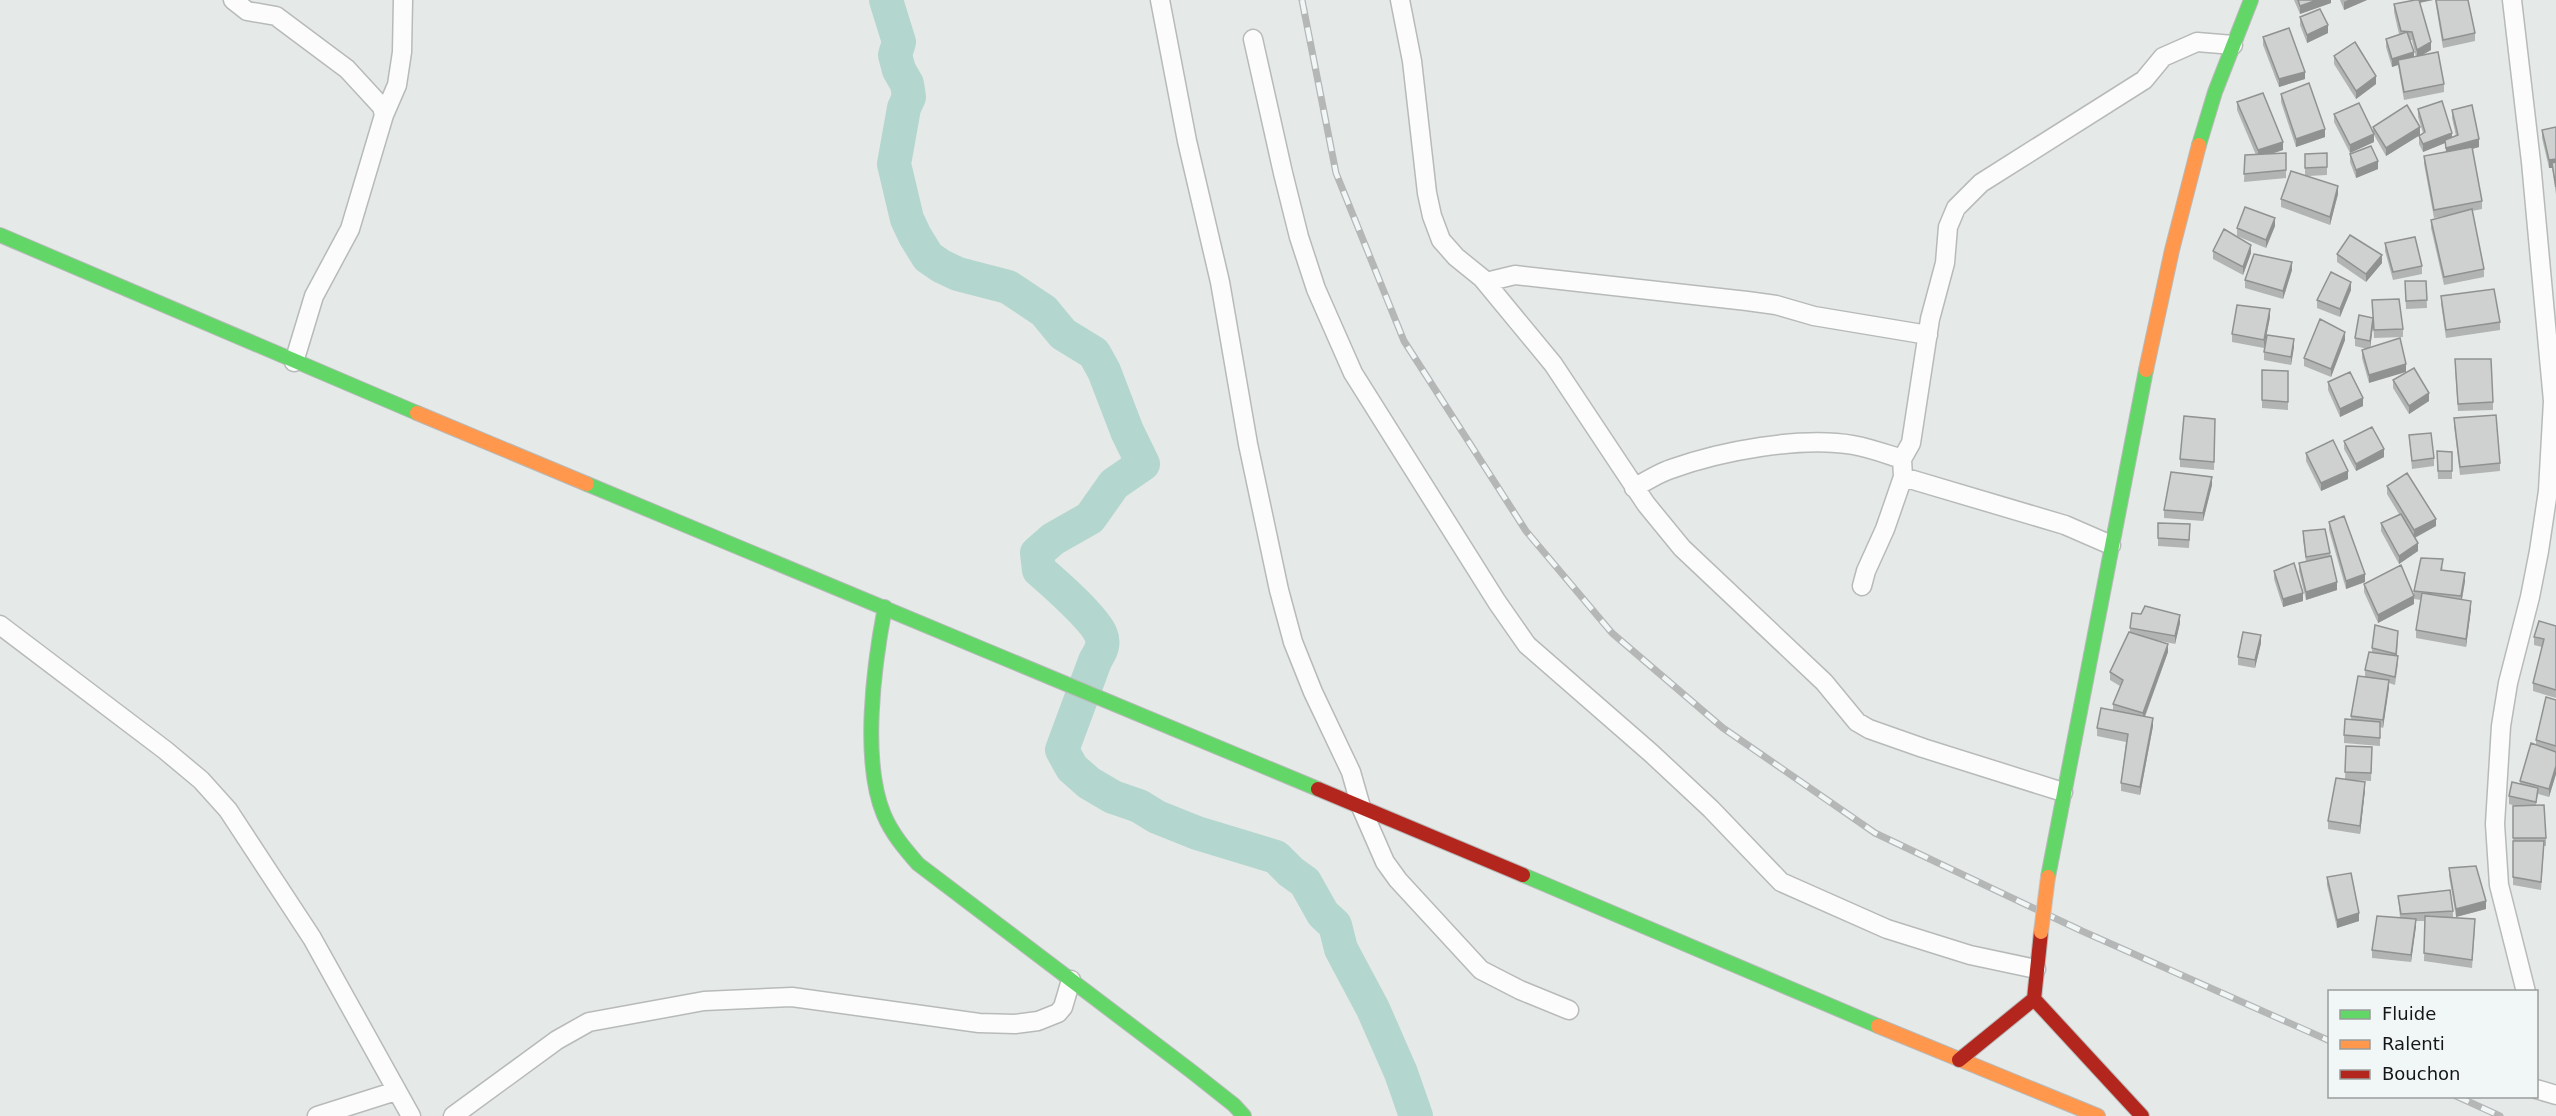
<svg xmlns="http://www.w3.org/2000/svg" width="2556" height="1116" font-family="'DejaVu Sans',sans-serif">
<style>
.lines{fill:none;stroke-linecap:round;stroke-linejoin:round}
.river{stroke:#b3d6ce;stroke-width:34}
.street-casing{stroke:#b7bab9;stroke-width:21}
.fast-casing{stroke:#b7bab9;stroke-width:16}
.slow-casing{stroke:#b7bab9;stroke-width:16}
.jam-casing{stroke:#b7bab9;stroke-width:16}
.street{stroke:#fbfcfb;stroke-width:18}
.fast{stroke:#63d668;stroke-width:14}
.slow{stroke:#ff974d;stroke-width:14}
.jam{stroke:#b3261e;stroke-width:14}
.rail-casing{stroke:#b5b7b7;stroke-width:7}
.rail{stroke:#f1f7f6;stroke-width:4.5;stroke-dasharray:14;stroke-linecap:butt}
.slow-bridge-casing{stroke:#c2c4c3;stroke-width:16;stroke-linecap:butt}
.slow-bridge{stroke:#ff974d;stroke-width:14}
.wall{fill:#b1b4b3;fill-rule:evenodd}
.shaded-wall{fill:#909292}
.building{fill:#ced1d0;stroke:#909292;stroke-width:1.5}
</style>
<rect width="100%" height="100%" fill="#e5e9e7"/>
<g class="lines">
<!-- river -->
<path class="river" d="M886 0 899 42 895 55 899 70 907 84 909 97 904 108 894 164 907 219 915 236 928 257 941 266 958 274 1008 287 1044 311 1063 334 1094 353 1104 371 1127 431 1143 464 1114 484 1090 518 1053 539 1037 553 1039 570C1053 582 1095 619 1101 635 1105 645 1100 652 1095 661L1062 750 1072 768 1089 783 1113 797 1139 806 1157 817 1197 833 1276 857 1291 872 1305 882 1323 914 1335 925 1341 949 1373 1009 1401 1073 1416 1116"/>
<!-- street casing -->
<g class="street-casing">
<path id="street" d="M233 0 247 11 276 16 347 69 382 107 384 115
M1160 0 1187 141 1220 282 1248 444 1279 590 1293 642 1313 692 1351 772 1361 807 1385 862 1398 880 1481 970 1520 990 1569 1010
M1400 0 1412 61 1427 193 1432 216 1441 240 1456 257 1482 278 1553 364 1646 504 1682 548 1824 682 1857 722 1869 729 1923 748 2063 792
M2512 0 2531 162 2553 401 2548 491 2539 551 2530 597 2508 683 2501 726 2495 824 2499 885 2526 992
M1253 39 1283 173 1299 237 1316 289 1353 373 1497 602 1527 645 1651 753 1711 809 1781 882 1887 929 1970 955 2036 969
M1486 282 1515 275 1747 301 1776 305 1814 316 1928 335
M294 362 314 296 350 229 384 115 397 85 402 52 403 0
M1903 477 2065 525 2111 545
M1634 488C1646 481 1659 473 1671 469 1721 451 1801 436 1853 445 1870 448 1886 454 1902 459
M1862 586 1866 571 1885 529 1903 477 1902 459 1911 443 1930 319 1945 263 1948 227 1956 208 1981 183 2144 80 2163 57 2197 42 2233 45
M0 625 165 750 201 780 228 810 312 938 411 1116
M2536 1089 2556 1095
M317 1116 396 1091
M453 1116 557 1040 589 1022 704 1001 792 997 979 1023 1015 1024 1038 1021 1058 1013 1063 1007 1071 980"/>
</g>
<!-- fast casing -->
<g class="fast-casing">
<path id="fast" d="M2199 145 2215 92 2251 0
M0 235 417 413
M587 484 1318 789
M885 607C874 664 861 761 884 815 892 834 905 849 918 864L1191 1071 1234 1105 1244 1116
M1523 875 1878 1026
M2048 877 2146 370"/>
</g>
<!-- slow casing -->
<g class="slow-casing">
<path id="slow" d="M2146 370 2172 250 2199 145
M417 413 587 484
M1878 1026 2098 1116"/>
</g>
<!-- jam casing -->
<g class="jam-casing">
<path id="jam" d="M1318 789 1523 875
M2034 999 2142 1116
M1959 1060 2034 999 2041 932"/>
</g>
<!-- street -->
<use href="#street" class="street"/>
<!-- fast -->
<use href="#fast" class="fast"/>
<!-- slow -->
<use href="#slow" class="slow"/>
<!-- jam -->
<use href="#jam" class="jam"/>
<!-- rail casing -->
<g class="rail-casing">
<path id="rail" d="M1302 0 1336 173 1404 341 1526 531 1612 633 1723 728 1875 833 2082 931 2330 1041
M2456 1096 2500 1116"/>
</g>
<!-- rail -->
<use href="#rail" class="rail"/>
<!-- slow-bridge casing -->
<g class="slow-bridge-casing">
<path id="slow-bridge" d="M2041 932 2048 877"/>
</g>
<!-- slow-bridge -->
<use href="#slow-bridge" class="slow-bridge"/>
</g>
<!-- wall -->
<path class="wall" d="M2294 0H2331V3L2300 14Z
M2340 0H2367L2344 10Z
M2415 0H2433L2420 3 2431 50 2422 55 2444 84V92L2404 100 2398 65 2392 67 2386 47V39L2399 34 2394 12V4ZM2410 40H2412L2416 57H2414Z
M2435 0H2468L2475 33V41L2443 48Z
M2300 17 2328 33 2307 43 2300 25Z
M2263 37 2305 79 2279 87 2263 45Z
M2334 56 2376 84 2356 99 2334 64Z
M2281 94 2325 137 2296 147 2281 102Z
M2237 102 2283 150 2271 154 2286 153V178L2244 182 2245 155H2256L2237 110Z
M2418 109 2452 138 2456 136 2452 118V110L2479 147 2472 149 2482 201V209L2472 211 2484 269V277L2444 285 2431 228V220L2450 215 2434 218 2424 164V156L2446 152 2445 143 2423 152 2419 144V136L2423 133 2418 117Z
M2334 114 2373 133V127L2420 135 2386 156 2374 135V142L2350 153 2334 122Z
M2556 127V195L2552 168H2549L2542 138V130Z
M2327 153V175L2308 176 2338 194 2330 225 2281 207V199L2305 175V154Z
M2350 154 2378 169 2356 178 2350 162Z
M2275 226 2266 248 2237 236V228Z
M2385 243 2422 266V274L2393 280 2385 251Z
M2213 251 2251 253 2243 275 2213 259Z
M2337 254 2382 263 2366 282 2337 262Z
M2292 270 2283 299 2245 288V280Z
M2405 281H2426L2427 308 2406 309Z
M2351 290 2340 317 2317 308V300Z
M2441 296 2500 322V330L2446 338 2441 304Z
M2372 300 2403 329V337L2374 338 2373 318V326L2370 348 2369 383 2362 358V350L2367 349 2355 346V338L2373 318Z
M2270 317 2264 348 2232 342V334Z
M2345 340 2331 377 2304 366V358Z
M2294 347 2291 365 2264 360V352Z
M2455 367 2493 402V410L2458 411Z
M2262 370 2288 371V410L2262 408Z
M2393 380 2429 401 2409 414 2393 388Z
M2328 382 2363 406 2340 417 2328 390Z
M2454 418 2500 463V471L2460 475 2454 426Z
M2215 419 2214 470 2180 467V459Z
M2409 435 2434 458V466L2412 469Z
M2344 441 2384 457 2356 471 2344 449Z
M2437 451 2452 452V479H2438Z
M2306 453 2348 479 2321 491 2306 461Z
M2212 485 2203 521 2164 518V510Z
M2387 486 2436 526 2415 538 2418 551 2399 564 2381 531V523L2399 514 2387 494Z
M2329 522 2365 582 2346 589 2329 530Z
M2158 523 2190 532 2189 548 2158 546Z
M2303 531 2330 553 2337 590 2306 600 2299 571V563L2306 562 2303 539Z
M2443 567 2442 570 2465 581 2462 600 2471 609 2466 647 2416 638V630L2421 600 2414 599V604L2378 623 2364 592V584L2414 596V591Z
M2274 571 2303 601 2283 607 2274 579Z
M2180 623 2175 644 2156 640 2168 652 2145 717 2153 726 2140 795 2121 791V783L2126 742 2097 736V728L2113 710V704L2120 686 2110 680V672L2130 632V628Z
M2556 626V698L2533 691V683L2542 647 2534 645V637Z
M2398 639 2397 656 2398 664 2395 685 2389 683 2383 728 2380 727V746L2344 743V735L2351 720V716L2365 677V670L2372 652V648Z
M2261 643 2255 668 2238 665V657Z
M2556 700V774L2549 797 2538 794 2536 805 2546 838V846H2544L2541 890 2513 885V806H2516L2509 804V796L2520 784V781L2536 745V740Z
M2346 746 2372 747 2371 781 2352 780 2365 790 2360 834 2328 829V821L2345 779Z
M2449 868 2486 909 2456 917 2449 876Z
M2327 877 2359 921 2337 928 2327 885Z
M2398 896 2453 911V918L2475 927 2472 968 2424 961 2425 921H2416L2411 962 2372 958V950L2400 918Z"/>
<!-- shaded-wall -->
<path class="shaded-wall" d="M2317 0H2331V3L2300 14V6Z
M2348 0H2367L2344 10V2Z
M2417 0H2433L2417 3Z
M2328 25V33L2307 43V35Z
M2431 42V50L2417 58V50Z
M2414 52V60H2398V65L2392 67V59Z
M2305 72V79L2279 87V79Z
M2376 76V84L2356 99V91Z
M2420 127V135L2386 156V148Z
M2325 129V137L2296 147V139Z
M2452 133V141L2445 140V143L2423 152V144Z
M2374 134V142L2350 153V145Z
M2479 139V147L2446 156V148Z
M2283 142V150L2258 158V150Z
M2556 159V167L2552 163V168H2549V160Z
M2378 161V169L2356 178V170Z
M2338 186V194L2330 225V217Z
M2275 218V226L2266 248V240Z
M2251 245V253L2243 275V267Z
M2382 255V263L2366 282V274Z
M2292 262V270L2283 299V291Z
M2351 282V290L2340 317V309Z
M2270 309V317L2264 348V340Z
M2373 318V326L2370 349V341Z
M2345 332V340L2331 377V369Z
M2294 339V347L2291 365V357Z
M2406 364V372L2369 383V375Z
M2429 393V401L2409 414V406Z
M2363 398V406L2340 417V409Z
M2384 449V457L2356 471V464Z
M2348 471V479L2321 491V483Z
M2212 477V485L2203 521V513Z
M2436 519V526L2414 538V530Z
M2418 543V551L2399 564V556Z
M2465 573V581L2461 604V596Z
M2365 574V582L2346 589V581Z
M2337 582V590L2306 600V592Z
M2303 593V601L2283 607V599Z
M2414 596V604L2378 623V615Z
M2471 601V609L2466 647V639Z
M2180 615V623L2175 644V636Z
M2261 635V643L2255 668V660Z
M2168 644V652L2143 721V713Z
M2389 680V688L2383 728V720Z
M2153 718V726L2140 795V787Z
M2556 766V774L2549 797V789Z
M2365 782V790L2360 834V826Z
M2486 901V909L2456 917V909Z
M2359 913V921L2337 928V920Z
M2416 919V927L2411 962V955Z"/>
<!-- building -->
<path class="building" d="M2298 0H2317L2300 6Z
M2415 0H2419L2431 42 2417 50 2412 32 2401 31 2394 4Z
M2436 0H2468L2475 33 2443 40Z
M2320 9 2328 25 2307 35 2300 17Z
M2289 28 2305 72 2279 79 2263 37Z
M2407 32 2414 52 2392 59 2386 39Z
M2355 42 2376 76 2356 91 2334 56Z
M2438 52 2444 84 2404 92 2398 60Z
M2309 83 2325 129 2296 139 2281 94Z
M2263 93 2283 142 2258 150 2237 102Z
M2442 101 2452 133 2423 144 2419 136 2425 132 2418 109Z
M2359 103 2374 134 2350 145 2334 114Z
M2407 105 2420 127 2386 148 2373 127Z
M2472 105 2479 139 2446 148 2445 140 2458 135 2452 110Z
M2556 127V159L2549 160 2542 130Z
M2371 146 2378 161 2356 170 2350 154Z
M2472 147 2482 201 2434 210 2424 156Z
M2286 153V170L2244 174 2245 155Z
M2327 153V167L2305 168V154Z
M2556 162V187L2552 163Z
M2291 171 2338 186 2330 217 2281 199Z
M2245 207 2275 218 2266 240 2237 228Z
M2472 209 2484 269 2444 277 2431 220Z
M2224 229 2251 245 2243 267 2213 251Z
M2350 235 2382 255 2366 274 2337 254Z
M2415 237 2422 266 2393 272 2385 243Z
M2254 254 2292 262 2283 291 2245 280Z
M2331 272 2351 282 2340 309 2317 300Z
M2405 281H2426L2427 300 2406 301Z
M2494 289 2500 322 2446 330 2441 296Z
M2399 299 2403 329 2374 330 2372 300Z
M2237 305 2270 309 2264 340 2232 334Z
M2359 315 2373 318 2370 341 2355 338Z
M2320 319 2345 332 2331 369 2304 358Z
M2267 335 2294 339 2291 357 2264 352Z
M2400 338 2406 364 2369 375 2362 350Z
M2455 359H2491L2493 402 2458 404Z
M2414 368 2429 393 2409 406 2393 380Z
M2262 370 2288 371V402L2262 400Z
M2350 372 2363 398 2340 409 2328 382Z
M2496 415 2500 463 2460 467 2454 418Z
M2184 416 2215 419 2214 462 2180 459Z
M2372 427 2384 449 2356 464 2344 441Z
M2431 433 2434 458 2412 461 2409 435Z
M2333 440 2348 471 2321 483 2306 453Z
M2437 451 2452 452V471H2438Z
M2171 472 2212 477 2203 513 2164 510Z
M2407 473 2436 519 2414 530 2387 486Z
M2401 514 2418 543 2399 556 2381 523Z
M2344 516 2365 574 2346 581 2329 522Z
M2158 523 2190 524 2189 540 2158 538Z
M2325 529 2330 553 2306 557 2303 531Z
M2331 556 2337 582 2306 592 2299 563Z
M2421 558 2443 559 2441 570 2465 573 2461 596 2414 591Z
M2294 563 2303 593 2283 599 2274 571Z
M2401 565 2414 596 2378 615 2364 584Z
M2422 593 2471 601 2466 639 2416 630Z
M2145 606 2180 615 2175 636 2130 628 2132 613 2141 614Z
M2539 621 2556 626V690L2533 683 2544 639 2534 637Z
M2375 625 2398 631 2396 654 2372 648Z
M2129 632 2168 644 2143 713 2113 704 2123 680 2110 672Z
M2243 632 2261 635 2255 660 2238 657Z
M2369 652 2398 656 2395 677 2365 670Z
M2358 676 2389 680 2383 720 2351 716Z
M2546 697 2556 700V746L2536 740Z
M2101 708 2153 718 2140 787 2121 783 2128 734 2097 728Z
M2345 719 2380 722V738L2344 735Z
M2531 743 2556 752V766L2549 789 2520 781Z
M2346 746 2372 747 2371 773 2345 772Z
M2336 778 2365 782 2360 826 2328 821Z
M2512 782 2538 788 2536 802 2509 796Z
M2544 805 2546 838H2513V806Z
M2513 841H2544L2541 882 2513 877Z
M2476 866 2486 901 2456 909 2449 868Z
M2351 873 2359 913 2337 920 2327 877Z
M2450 890 2453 911 2401 914 2398 896Z
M2377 916 2416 919 2411 955 2372 950Z
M2425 916 2475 919 2472 960 2424 953Z"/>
<!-- legend -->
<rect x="2328" y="990" width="210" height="108" fill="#f1f7f6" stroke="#999d9c" stroke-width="1.5"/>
<rect x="2340" y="1010" width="30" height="9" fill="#63d668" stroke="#999d9c" stroke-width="1.5"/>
<text x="2382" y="1020" font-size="18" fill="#151716">Fluide</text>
<rect x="2340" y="1040" width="30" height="9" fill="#ff974d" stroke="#999d9c" stroke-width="1.5"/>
<text x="2382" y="1050" font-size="18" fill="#151716">Ralenti</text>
<rect x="2340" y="1070" width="30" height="9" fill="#b3261e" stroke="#999d9c" stroke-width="1.5"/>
<text x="2382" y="1080" font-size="18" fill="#151716">Bouchon</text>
</svg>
